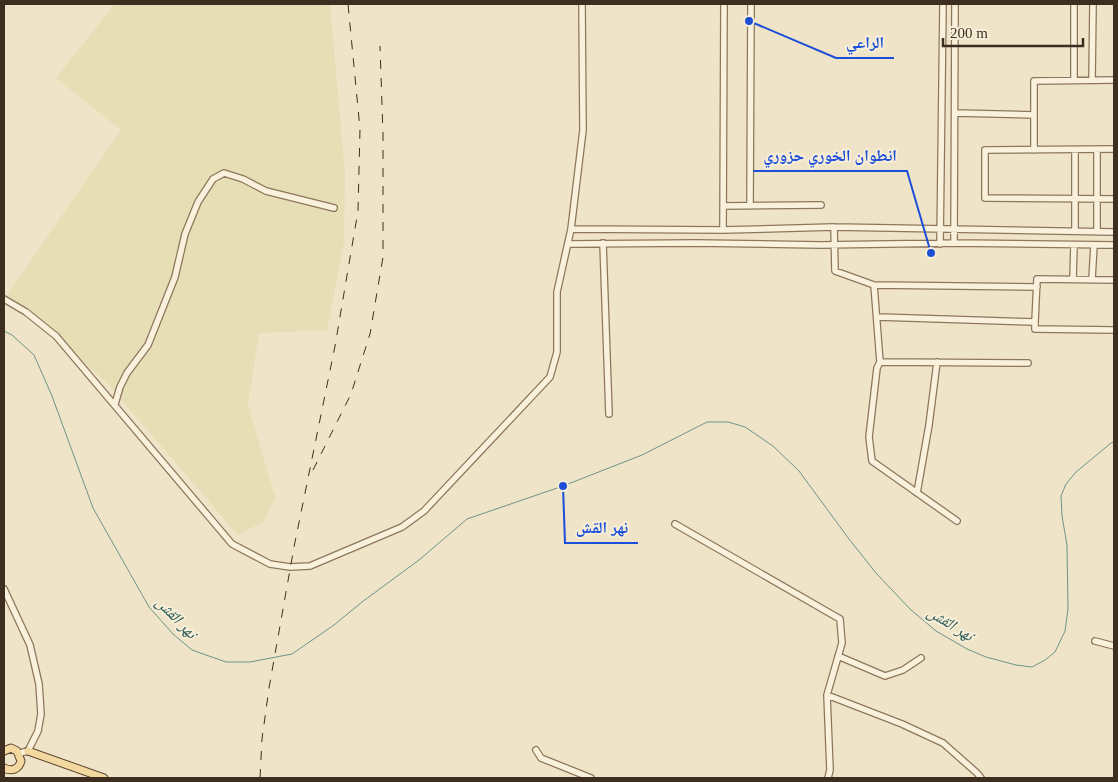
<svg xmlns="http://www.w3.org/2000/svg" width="1118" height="782" font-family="'Times New Roman','Noto Naskh Arabic',serif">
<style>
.farmland{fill:#e6deb5}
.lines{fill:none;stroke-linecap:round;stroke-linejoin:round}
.stream{stroke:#6f938a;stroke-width:1}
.minor-casing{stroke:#8d765c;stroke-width:8}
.major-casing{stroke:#5b4430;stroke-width:9}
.minor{stroke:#faf1dc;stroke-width:5.5}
.major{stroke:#f3d9a0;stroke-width:7}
.rail{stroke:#3d2e20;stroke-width:1;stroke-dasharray:9 9;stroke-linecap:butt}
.labels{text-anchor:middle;stroke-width:4;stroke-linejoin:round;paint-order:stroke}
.water-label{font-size:16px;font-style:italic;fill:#2f5d5a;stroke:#f7eed8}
.leader{fill:none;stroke:#1d4ed8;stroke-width:2}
.callout-dot{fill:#1d4ed8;stroke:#f7eed8;stroke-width:2}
.callout-label{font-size:16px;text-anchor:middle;font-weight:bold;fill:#1d4ed8;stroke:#f7eed8;stroke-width:4;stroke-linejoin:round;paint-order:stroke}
</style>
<rect width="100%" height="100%" fill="#f0e4c8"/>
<!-- farmland -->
<path class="farmland" d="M115 4H330L345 174 344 242 327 330 259 333 248 405 275 497 263 522 238 535 106 382 7 295 121 130 56 78Z"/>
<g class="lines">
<!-- stream -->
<path class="stream" d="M4 331 12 335 34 355 52 396 93 508 149 607 173 634 192 650 226 662H250L292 654 334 625 362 602 419 560 467 519 563 486 642 455 707 422H728L745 427 773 446 799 471 849 539 876 573 910 609 936 631 967 649 986 657 1016 665 1032 667 1045 660 1055 652 1065 631 1068 609 1067 545 1062 516 1061 496 1066 484 1076 472 1111 443 1114 442"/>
<!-- minor casing -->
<g class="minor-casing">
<path id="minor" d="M1074 80V4
M1092 80 1093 4
M955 113 1034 115
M1097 149V232
M1114 149 985 150V198L1114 199
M1034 150V81L1114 80
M723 206 821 205
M750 206 751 4
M834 227 835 271 874 285 880 362 877 368 869 437 872 461 957 521
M571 229 723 230 834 227 1114 232
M723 230 724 4
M1075 231V150
M603 243 609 414
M954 243 955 4
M568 244 696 243 821 245 954 243 1114 245
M940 244 943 4
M1073 279 1074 245
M1092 279 1094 245
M1114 280 1037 279 1035 322V329L1114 330
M874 285 1037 287
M4 299 26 312 56 336 232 544 270 564 290 567 310 566 402 527 424 511 550 377 557 352V292L571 229 583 130 582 4
M878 317 1035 322
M880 362 1028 363
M115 404 120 387 127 373 148 345 175 277 185 234 198 202 213 179 224 173 243 179 266 191 334 208
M917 493 929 425 937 362
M675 524 840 619 842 643 827 695 830 770 828 778
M4 589 30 645 39 684 41 714 38 731 28 751 20 753
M1095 641 1114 646
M838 656 885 676 903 670 921 658
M827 695 902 724 943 743 977 773 981 778
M536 750 541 758 591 778"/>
</g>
<!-- major casing -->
<g class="major-casing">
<path id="major" d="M4 751 11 748 17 751 21 761C19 769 12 772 4 768
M28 751 104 778"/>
</g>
<!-- minor -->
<use href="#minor" class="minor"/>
<!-- major -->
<use href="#major" class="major"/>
<!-- rail -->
<path class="rail" d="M313 470 351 394 370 334 383 257V134L380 46
M260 778 262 739 269 688 294 547 335 346 358 211 360 129 348 4"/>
</g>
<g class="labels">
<!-- water labels -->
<g class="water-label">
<text transform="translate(177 617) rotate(46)" y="6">نهر القش</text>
<text transform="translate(951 623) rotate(32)" y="6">نهر القش</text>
</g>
</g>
<!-- callouts -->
<path class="leader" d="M749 21L836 58H894M931 253L907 171H753M563 486L565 543H638"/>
<g class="callout-dot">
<circle cx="749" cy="21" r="5"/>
<circle cx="931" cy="253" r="5"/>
<circle cx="563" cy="486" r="5"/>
</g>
<g class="callout-label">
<text x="865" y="48">الراعي</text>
<text x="830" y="161">انطوان الخوري حزوري</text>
<text x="602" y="533">نهر القش</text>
</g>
<!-- border -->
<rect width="1118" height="782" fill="none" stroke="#3d2e20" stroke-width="10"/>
<!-- scale -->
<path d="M943 38v8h140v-8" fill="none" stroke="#3d2e20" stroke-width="2.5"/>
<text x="950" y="38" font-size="15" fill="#3d2e20" stroke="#f7eed8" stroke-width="4" paint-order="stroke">200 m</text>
</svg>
